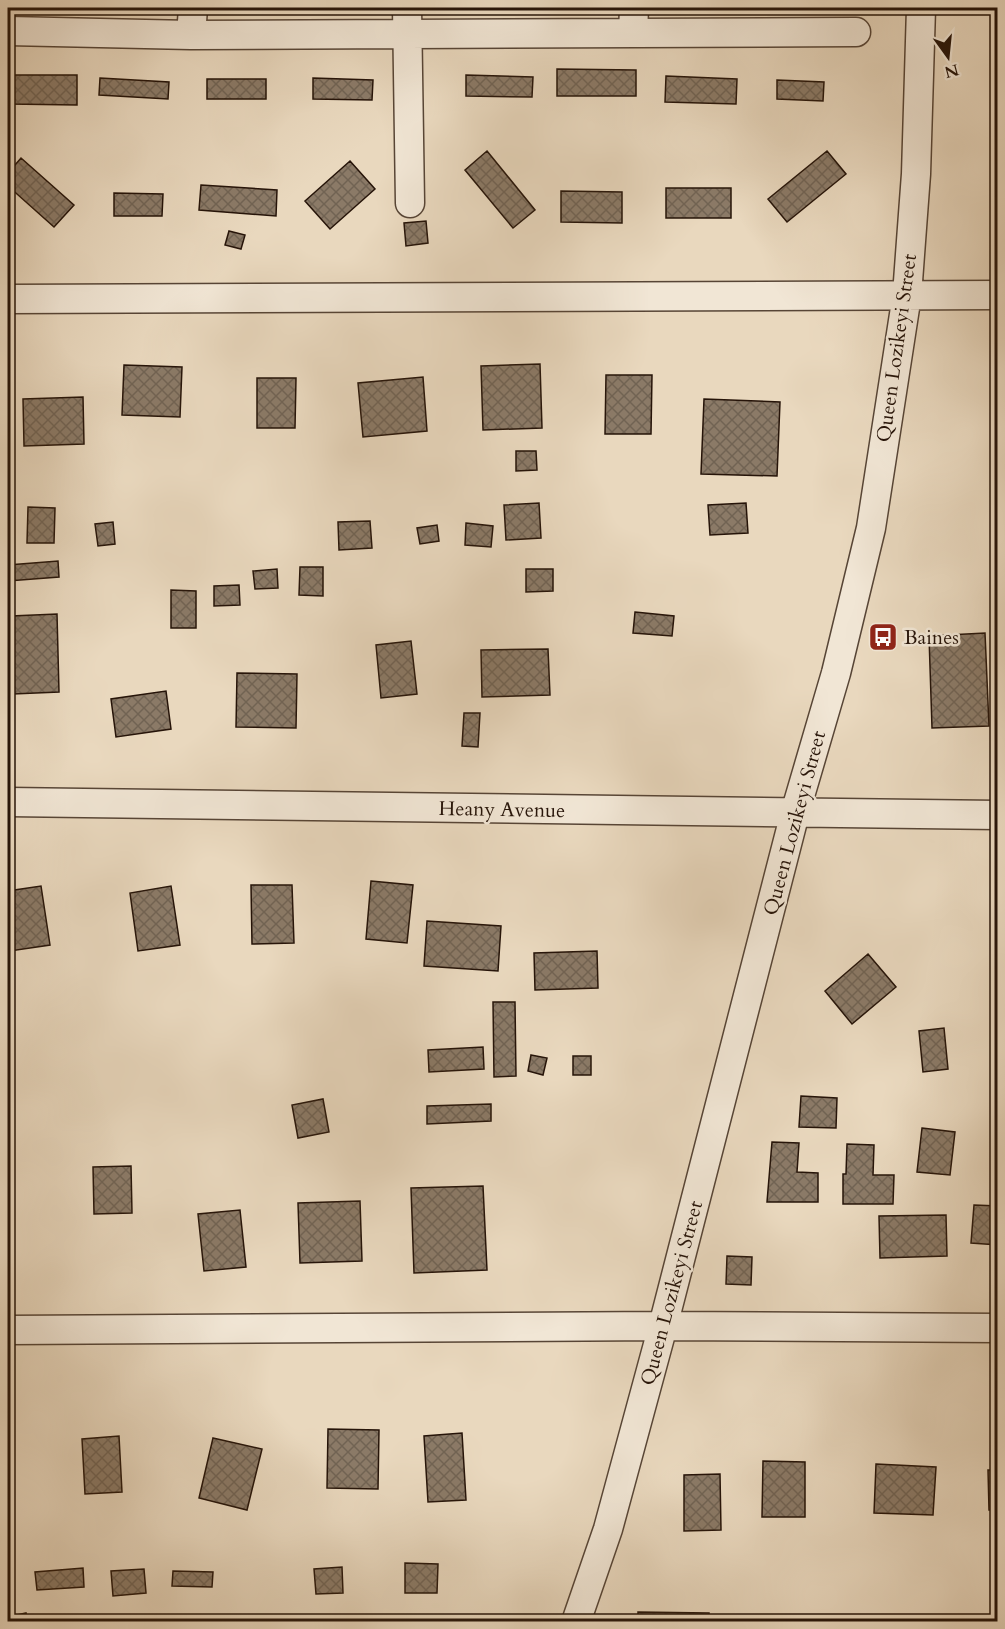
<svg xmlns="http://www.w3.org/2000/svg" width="1005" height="1629" font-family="Cardo,serif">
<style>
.building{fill:url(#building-cross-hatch);stroke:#261409;stroke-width:1.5}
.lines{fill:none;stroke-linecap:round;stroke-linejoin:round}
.minor-casing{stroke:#574536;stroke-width:31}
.minor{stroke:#f1e6d5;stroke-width:28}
.labels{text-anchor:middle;stroke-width:5;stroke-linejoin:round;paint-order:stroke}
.street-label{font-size:20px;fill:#261409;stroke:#f1e6d5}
.poi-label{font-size:20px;fill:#261409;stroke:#f1e6d5;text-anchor:start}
</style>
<defs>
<pattern id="building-cross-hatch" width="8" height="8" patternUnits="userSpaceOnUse" patternTransform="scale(1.5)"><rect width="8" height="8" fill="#8b7a67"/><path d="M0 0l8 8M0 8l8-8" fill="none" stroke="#716353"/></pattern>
</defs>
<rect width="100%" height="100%" fill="#e9d8be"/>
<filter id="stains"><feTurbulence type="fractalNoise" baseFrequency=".00333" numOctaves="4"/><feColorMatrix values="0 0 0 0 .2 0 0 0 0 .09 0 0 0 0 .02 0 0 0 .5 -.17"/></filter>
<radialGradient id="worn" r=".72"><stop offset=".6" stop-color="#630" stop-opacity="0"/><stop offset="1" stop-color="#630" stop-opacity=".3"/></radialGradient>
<!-- building -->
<path class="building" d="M557 69 636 70V96H557Z
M8 75H77V105L8 104Z
M466 75 533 77 532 97 466 96Z
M666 76 737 79 736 104 665 102Z
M100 78 169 82 168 99 99 95Z
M313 78 373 80 372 100 313 99Z
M207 79H266V99H207Z
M777 80 824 82 823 101 777 99Z
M487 151 535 210 513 228 465 170Z
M827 151 846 174 787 222 768 199Z
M21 158 74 205 54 227 8 186V173Z
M350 161 375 189 330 229 305 201Z
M201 185 277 190 276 216 199 210Z
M666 188H731V218H666Z
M561 191 622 192V223L561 222Z
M114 193 163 194 162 216H114Z
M426 221 428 243 406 246 404 223Z
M229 231 245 235 241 249 225 245Z
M540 364 542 428 483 430 481 366Z
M124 365 182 367 180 417 122 415Z
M606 375H652L651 434H605Z
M423 377 427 431 363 437 358 383Z
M257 378H296L295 428H257Z
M83 397 84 444 24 446 23 399Z
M704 399 780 402 777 476 701 474Z
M516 451H536L537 470 516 471Z
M539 503 541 538 506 540 504 505Z
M746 503 748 533 710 535 708 505Z
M28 507 55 508 54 543H27Z
M370 521 372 548 339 550 338 522Z
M113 522 115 544 98 546 95 524Z
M466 523 493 526 491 547 465 545Z
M437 525 439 541 420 544 417 528Z
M58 561 59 577 8 581V565Z
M300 567H323V596L299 595Z
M277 569 278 588 255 589 253 571Z
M526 569H553V591L526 592Z
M239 585 240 605 214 606V586Z
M171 590 196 591V628H171Z
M635 612 674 616 672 636 633 633Z
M57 614 59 692 13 694 11 616Z
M985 633 989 726 932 728 929 636Z
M411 641 417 694 381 698 376 645Z
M548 649 550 695 482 697 481 650Z
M237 673 297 674 296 728 236 727Z
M166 691 171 729 116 737 111 699Z
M464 713H480L478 747 462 746Z
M371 881 413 885 407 943 366 939Z
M251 885H292L294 943 252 944Z
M41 886 50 945 10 951 8 891Z
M171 886 180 945 138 951 130 893Z
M427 921 501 926 498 971 424 966Z
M597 951 598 988 535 990 534 953Z
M868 954 896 987 852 1024 825 991Z
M994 974H998V995H994Z
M493 1002H515L516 1076 494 1077Z
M944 1028 948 1069 923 1072 919 1031Z
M483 1047 484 1069 429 1072 428 1050Z
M531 1055 547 1058 543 1075 528 1071Z
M573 1056H591V1075H573Z
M801 1096 837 1098 836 1128 799 1127Z
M323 1099 329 1132 298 1138 292 1105Z
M491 1104V1121L427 1124V1106Z
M993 1120H998L997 1161Z
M922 1128 955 1132 950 1175 917 1172Z
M772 1142 799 1143 797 1172 818 1173V1202H767Z
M847 1144 874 1145 873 1175H894L893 1204H843V1174H846Z
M131 1166 132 1213 94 1214 93 1167Z
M483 1186 487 1270 414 1273 411 1188Z
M360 1201 362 1261 300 1263 298 1203Z
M974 1205 998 1206V1245L971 1243Z
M240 1210 246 1267 204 1271 198 1214Z
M946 1215 947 1256 880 1258 879 1216Z
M727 1256 752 1257 751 1285 726 1284Z
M328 1429 379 1430 378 1489 327 1488Z
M462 1433 466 1500 428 1502 424 1436Z
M119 1436 122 1492 85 1494 82 1439Z
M213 1438 262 1449 247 1510 199 1498Z
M763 1461 805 1462V1517H762Z
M876 1464 936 1467 933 1515 874 1513Z
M988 1470H998V1510H989Z
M720 1474 721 1530 684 1531V1475Z
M405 1563 438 1564 437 1593H405Z
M342 1567 343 1593 316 1594 314 1569Z
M83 1568 84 1587 37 1590 35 1572Z
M144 1569 146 1593 113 1596 111 1571Z
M173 1571 213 1572 212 1587 172 1586Z
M638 1612 709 1613V1622H638Z
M26 1613 28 1622H9L8 1617Z
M200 1616 201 1622H177V1619Z"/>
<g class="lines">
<!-- minor casing -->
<g class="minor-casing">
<path id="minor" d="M407 8 410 203
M8 31 191 35 856 32
M633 33 634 8
M191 35 193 8
M8 299 998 295
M8 802 998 815
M8 1330 663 1326 998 1328
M576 1622 608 1529 663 1326 795 813 836 673 871 528 907 295 916 174 921 8"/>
</g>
<!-- minor -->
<use href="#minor" class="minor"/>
</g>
<!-- icons -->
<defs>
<g id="bus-square" transform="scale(1.5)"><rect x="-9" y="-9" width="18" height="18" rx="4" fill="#8f2418" stroke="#f1e6d5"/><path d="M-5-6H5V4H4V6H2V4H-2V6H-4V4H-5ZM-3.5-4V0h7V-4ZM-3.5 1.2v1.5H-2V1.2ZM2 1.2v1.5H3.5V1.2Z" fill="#fff"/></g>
</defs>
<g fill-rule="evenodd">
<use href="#bus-square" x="883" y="637"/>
</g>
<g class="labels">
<!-- street labels -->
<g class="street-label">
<text transform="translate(896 348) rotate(-82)" y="7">Queen Lozikeyi Street</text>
<text transform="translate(502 809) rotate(1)" y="7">Heany Avenue</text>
<text transform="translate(794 823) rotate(-75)" y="7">Queen Lozikeyi Street</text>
<text transform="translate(671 1293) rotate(-75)" y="7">Queen Lozikeyi Street</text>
</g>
<!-- poi labels -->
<g class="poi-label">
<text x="904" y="644">Baines</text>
</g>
</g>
<!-- margin -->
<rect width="1005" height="1629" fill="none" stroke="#e9d8be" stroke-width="30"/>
<rect x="9" y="9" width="987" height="1611" fill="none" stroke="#261409" stroke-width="3"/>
<rect x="15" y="15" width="975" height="1599" fill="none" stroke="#261409" stroke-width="1.5"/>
<!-- north arrow -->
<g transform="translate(948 57) rotate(165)" stroke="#f1e6d5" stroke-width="4.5" paint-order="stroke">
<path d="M0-4.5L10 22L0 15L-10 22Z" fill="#261409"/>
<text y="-9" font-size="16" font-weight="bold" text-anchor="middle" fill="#261409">N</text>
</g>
<rect width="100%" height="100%" filter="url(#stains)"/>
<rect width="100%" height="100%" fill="url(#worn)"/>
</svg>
